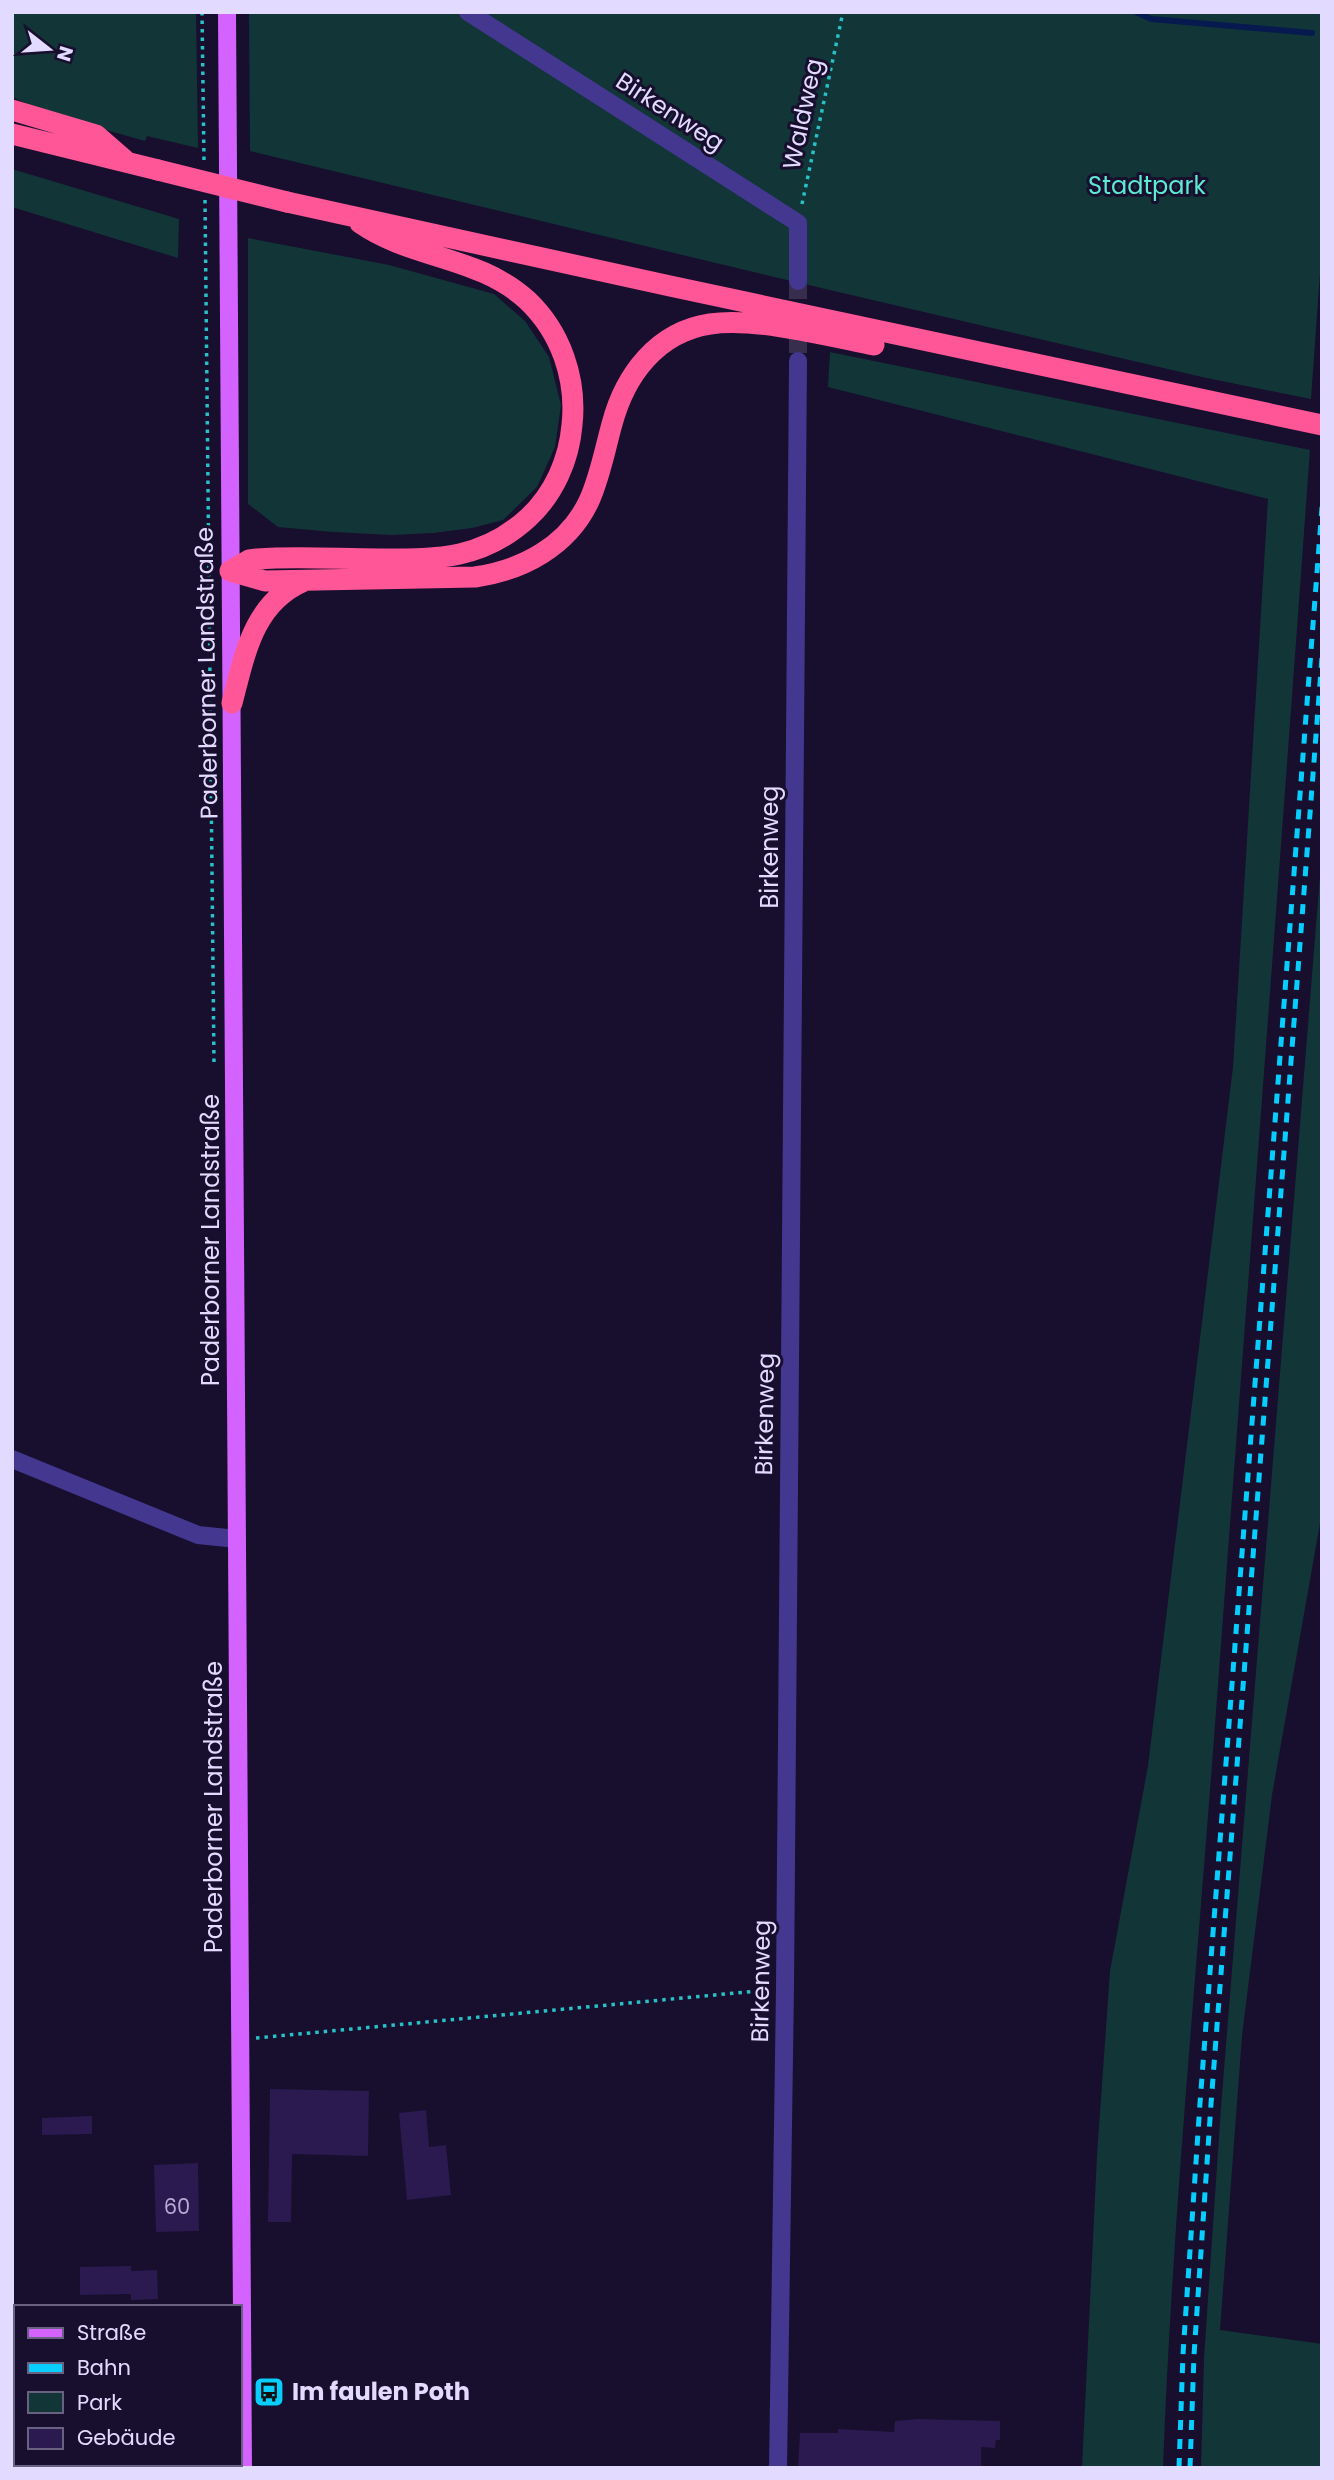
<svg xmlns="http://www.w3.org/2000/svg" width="1334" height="2480" font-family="Poppins,sans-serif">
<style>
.green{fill:#123538}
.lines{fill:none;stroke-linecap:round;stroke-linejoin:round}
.stream{stroke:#071a4f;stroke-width:6}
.building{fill:#2a1a4f}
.minor-tunnel{stroke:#362e4c;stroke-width:18;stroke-dasharray:18 9;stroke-linecap:butt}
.path{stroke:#27c1c7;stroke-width:3.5;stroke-dasharray:3.5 5;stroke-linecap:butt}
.minor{stroke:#43378f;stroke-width:18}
.major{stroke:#d462ff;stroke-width:18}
.highway{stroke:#ff5697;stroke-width:21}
.rail{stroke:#07ceff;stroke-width:5;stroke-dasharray:10 9;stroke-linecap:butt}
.highway-bridge{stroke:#ff5697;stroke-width:21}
.labels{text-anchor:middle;stroke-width:6;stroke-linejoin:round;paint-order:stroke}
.number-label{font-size:21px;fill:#b5abd3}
.street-label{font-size:24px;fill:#e3dbff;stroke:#170f2d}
.park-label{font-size:24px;fill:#5de9d4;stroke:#170f2d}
.poi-label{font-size:24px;font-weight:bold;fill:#e3dbff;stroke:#170f2d;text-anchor:start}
</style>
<rect width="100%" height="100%" fill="#170f2d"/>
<!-- green -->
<path class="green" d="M12 12H196L198 148 147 136 145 141 47 113 12 97Z
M249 12H1322V245L1311 399 1202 377 770 276 250 151Z
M12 169 179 219 178 258 12 207Z
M248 238 389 265 494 294 525 321 549 357 561 405 555 447 537 487 503 520 472 528 433 533 392 535 333 532 278 527 248 504Z
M830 352 1310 450C1279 879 1246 1309 1214 1738 1196 1981 1172 2224 1163 2468H1082L1097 2155 1110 1971 1148 1766 1233 1067 1268 499 828 387Z
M1322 851V1512L1272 1795 1242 2036 1220 2330 1322 2344V2468H1201L1204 2358 1221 2107Z"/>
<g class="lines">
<!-- stream -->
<path class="stream" d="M1136 12 1151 19 1312 33"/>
</g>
<!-- building -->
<path class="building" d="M270 2089 369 2091 368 2156 292 2154 291 2222H268Z
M426 2110 429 2147 446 2145 451 2195 407 2200 399 2113Z
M92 2116V2134L42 2135V2118Z
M198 2163 199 2231 156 2232 154 2165Z
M131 2266V2271L157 2270 158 2299 131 2300V2294L80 2295V2267Z
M918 2419 1000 2421V2440H996L995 2448 981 2447V2468H798L800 2433H838V2429L894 2432 895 2421Z"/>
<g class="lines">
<!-- minor-tunnel -->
<path class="minor-tunnel" d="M798 281V361"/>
<!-- path -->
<path class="path" d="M202 12 204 161
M205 200 214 1064
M802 204 843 12
M256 2038 768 1990
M214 2464V2468"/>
<!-- minor -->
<path class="minor" d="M468 12 798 223V281
M12 1459 198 1535 237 1539
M778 2468 785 1988 798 361"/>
<!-- major -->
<path class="major" d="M227 12 243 2468"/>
<!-- highway -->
<path class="highway" d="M12 110 96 135 127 162
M12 134 158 170
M287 202 670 286 1322 425
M230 571 265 581 475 577C523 570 568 546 589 501 600 477 605 449 612 424 625 375 657 332 710 324 755 317 829 336 874 345
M230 571 249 560 257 559C297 556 339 559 379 559 437 559 482 560 528 518 554 494 569 460 572 425 577 379 561 332 527 300 479 256 411 259 360 223
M232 703C245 654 253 603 304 581"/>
<!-- rail -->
<path class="rail" d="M1179 2468 1183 2354 1200 2103 1322 507
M1190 2468 1194 2355 1211 2104 1322 657"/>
<!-- highway-bridge -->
<path class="highway-bridge" d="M158 170 287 202"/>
</g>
<!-- icons -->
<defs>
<g id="bus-square" transform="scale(1.575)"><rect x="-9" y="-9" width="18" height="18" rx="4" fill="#07ceff" stroke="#170f2d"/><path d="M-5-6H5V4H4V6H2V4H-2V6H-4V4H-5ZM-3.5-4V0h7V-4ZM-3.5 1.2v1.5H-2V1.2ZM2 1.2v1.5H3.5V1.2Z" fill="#111"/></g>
</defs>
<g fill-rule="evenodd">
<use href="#bus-square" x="269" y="2392"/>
</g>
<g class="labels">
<!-- number labels -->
<g class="number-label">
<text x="177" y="2214">60</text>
</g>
<!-- street labels -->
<g class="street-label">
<text transform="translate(670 112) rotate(33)" y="8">Birkenweg</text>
<text transform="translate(803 114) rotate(-78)" y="8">Waldweg</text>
<text transform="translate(207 673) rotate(-91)" y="8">Paderborner Landstraße</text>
<text transform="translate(770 847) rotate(-90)" y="8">Birkenweg</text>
<text transform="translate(211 1240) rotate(-90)" y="8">Paderborner Landstraße</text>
<text transform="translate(765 1414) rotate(-89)" y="8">Birkenweg</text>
<text transform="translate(214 1807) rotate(-90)" y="8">Paderborner Landstraße</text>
<text transform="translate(761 1981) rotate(-89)" y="8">Birkenweg</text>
</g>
<!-- park labels -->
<g class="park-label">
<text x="1147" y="194">Stadtpark</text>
</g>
<!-- poi labels -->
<g class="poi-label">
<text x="292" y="2400">Im faulen Poth</text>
</g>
</g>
<!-- border -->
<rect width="1334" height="2480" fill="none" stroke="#e3dbff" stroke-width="28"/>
<!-- legend -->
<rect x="14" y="2305" width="228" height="161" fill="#170f2d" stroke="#696181" stroke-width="2"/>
<rect x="28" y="2328" width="35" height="10" fill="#d462ff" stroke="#696181" stroke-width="2"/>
<text x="77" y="2340" font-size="21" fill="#e3dbff">Straße</text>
<rect x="28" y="2363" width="35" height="10" fill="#07ceff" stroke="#696181" stroke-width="2"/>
<text x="77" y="2375" font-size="21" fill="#e3dbff">Bahn</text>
<rect x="28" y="2392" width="35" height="21" fill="#123538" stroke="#696181" stroke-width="2"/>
<text x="77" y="2410" font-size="21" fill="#e3dbff">Park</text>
<rect x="28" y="2428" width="35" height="21" fill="#2a1a4f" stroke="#696181" stroke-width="2"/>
<text x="77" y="2445" font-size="21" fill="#e3dbff">Gebäude</text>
<!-- north arrow -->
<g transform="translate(49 49) rotate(107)" stroke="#170f2d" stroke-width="5" paint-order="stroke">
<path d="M0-5L12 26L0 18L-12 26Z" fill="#e3dbff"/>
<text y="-10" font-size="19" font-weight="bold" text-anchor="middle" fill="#e3dbff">N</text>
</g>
</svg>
